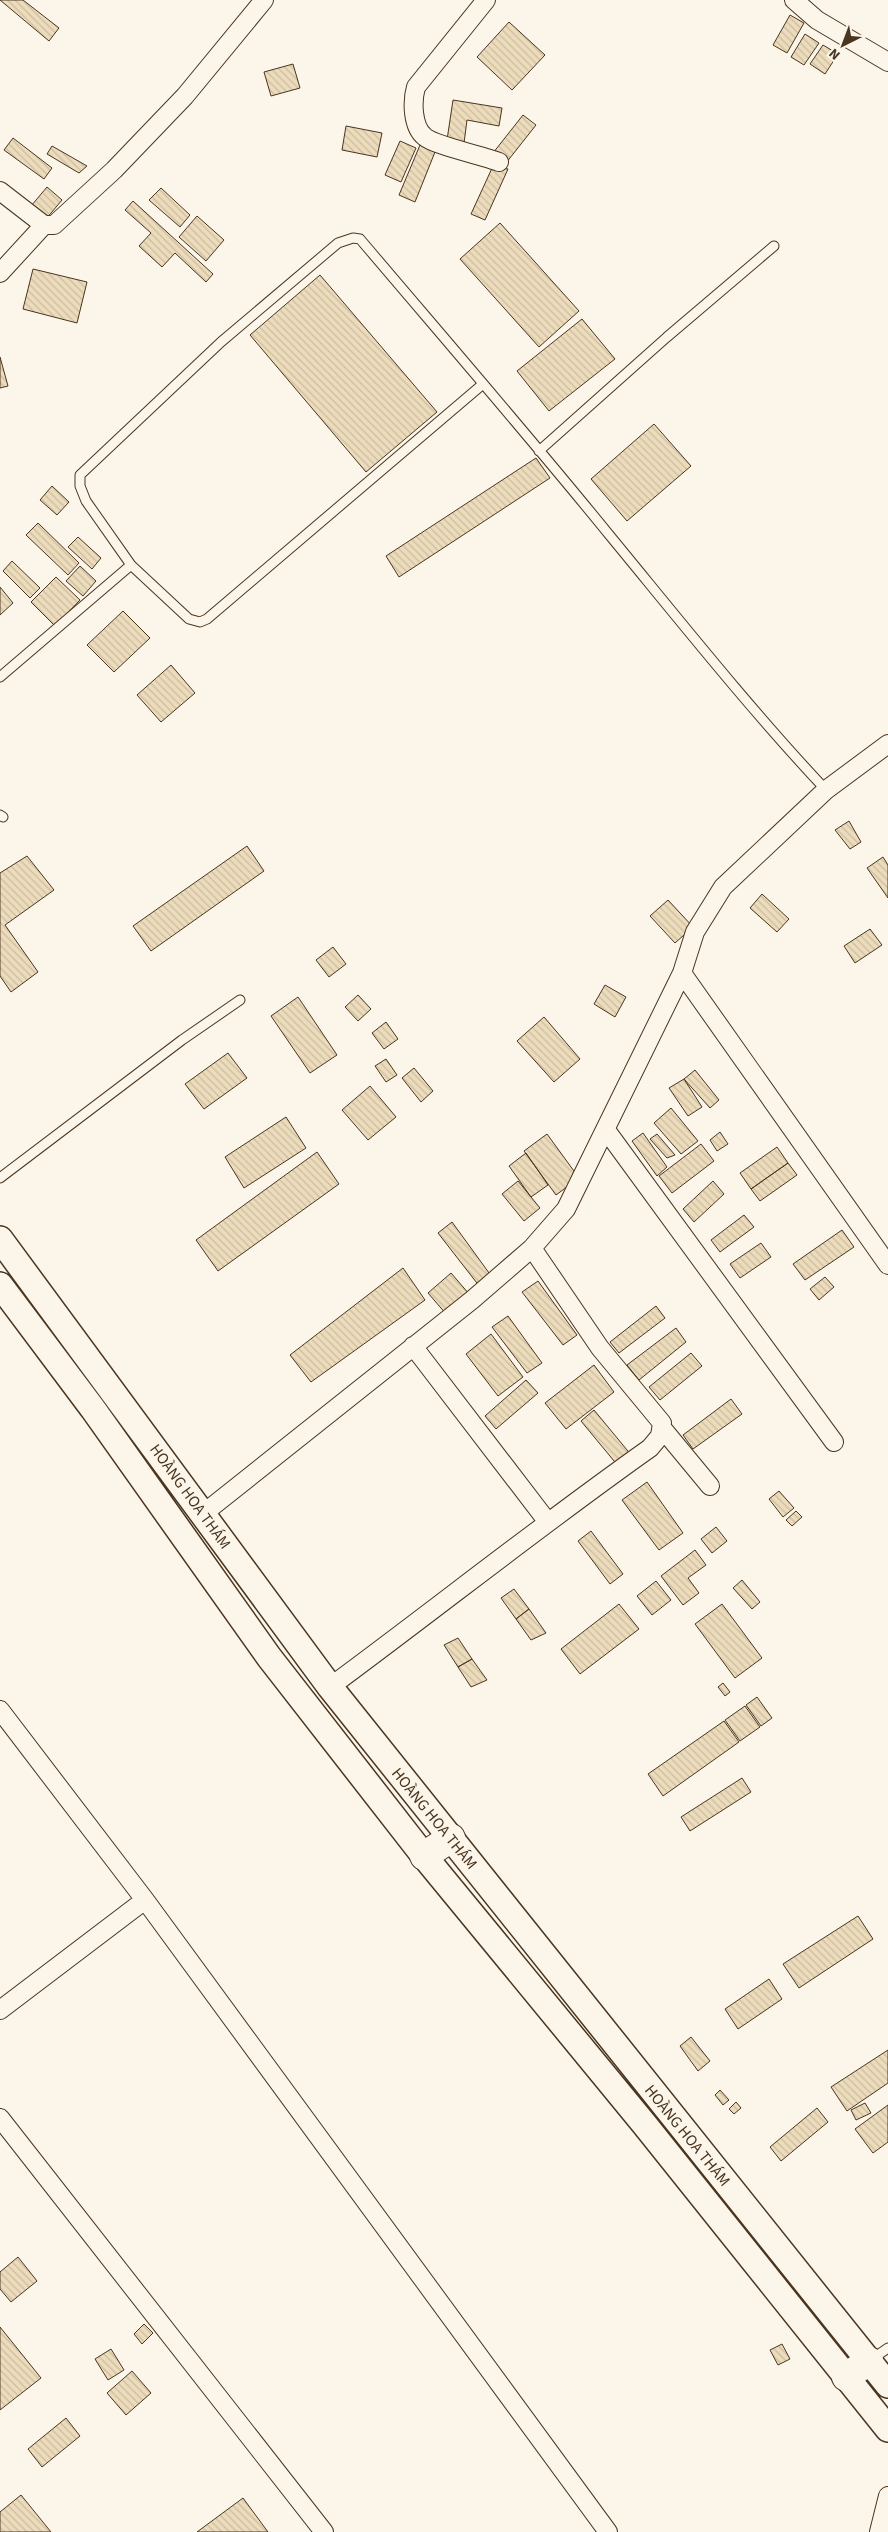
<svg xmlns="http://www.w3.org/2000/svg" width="888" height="2532" font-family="'Source Sans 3',sans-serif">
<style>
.building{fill:url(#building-back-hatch);stroke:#4a3520}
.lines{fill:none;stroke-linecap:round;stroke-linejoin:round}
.service-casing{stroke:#4a3520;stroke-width:11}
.minor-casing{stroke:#4a3520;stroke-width:20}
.secondary-casing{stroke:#4a3520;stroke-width:28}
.primary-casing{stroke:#4a3520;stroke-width:30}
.service{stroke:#fbf6e9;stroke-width:9}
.minor{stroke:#fbf6e9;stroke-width:18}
.secondary{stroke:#fbf6e9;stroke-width:25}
.primary{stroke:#fbf6e9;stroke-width:28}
.labels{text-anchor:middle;stroke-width:4;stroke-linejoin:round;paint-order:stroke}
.street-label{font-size:16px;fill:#4a3520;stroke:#fbf6e9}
</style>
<defs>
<pattern id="building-back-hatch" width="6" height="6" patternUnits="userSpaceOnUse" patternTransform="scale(1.25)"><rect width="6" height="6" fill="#ecdcbc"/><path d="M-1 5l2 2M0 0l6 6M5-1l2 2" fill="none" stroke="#ccbda1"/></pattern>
</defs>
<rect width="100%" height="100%" fill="#fbf6e9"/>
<!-- building -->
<path class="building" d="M0 0H23L59 28 49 41Z
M790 15 804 23 787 53 773 45Z
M509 22 545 55 512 90 477 57Z
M805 34 819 43 804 65 791 57Z
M823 45 838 54 825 74 810 64Z
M293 64 300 88 271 96 264 72Z
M453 100 502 108 499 126 467 120 464 143 447 140Z
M523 115 536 125 506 163 493 153Z
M346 126 382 133 377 157 342 150Z
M13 138 52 168 44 179 4 150Z
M400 141 416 148 401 182 385 175Z
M420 145 435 152 415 202 399 195Z
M52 146 87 166 79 173 47 154Z
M493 166 508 169 485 220 471 214Z
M47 187 62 200 46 219 31 206Z
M161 188 190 215 180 227 149 200Z
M133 201 213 274 206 282 175 253 162 267 139 246 151 233 125 210Z
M197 216 224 240 206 261 179 237Z
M500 223 579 311 539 347 460 259Z
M33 269 87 282 77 323 23 309Z
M320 275 437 412 366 472 250 335Z
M582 319 615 359 549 411 517 371Z
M0 357 8 386 0 388Z
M654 424 691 466 627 521 591 479Z
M536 458 550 478 399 577 386 556Z
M52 486 69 502 57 515 40 500Z
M38 523 79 563 68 575 26 535Z
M78 537 101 558 92 569 68 547Z
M12 561 40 588 30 598 3 571Z
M80 566 96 581 83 596 66 581Z
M56 577 80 600 55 626 31 602Z
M0 587 13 603 0 615Z
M123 611 150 638 114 672 87 645Z
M171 665 195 693 161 722 137 695Z
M849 821 861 842 850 849 835 830Z
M247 846 264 871 151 951 133 926Z
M27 856 54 890 5 925 38 972 11 992 0 976V873Z
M883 857 888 865V898L867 868Z
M762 894 789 919 777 932 750 908Z
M668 900 693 927 675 943 650 916Z
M870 929 882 945 855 963 844 946Z
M333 947 346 964 329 977 316 960Z
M605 985 626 997 615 1017 594 1004Z
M358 995 371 1009 358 1021 345 1007Z
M298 997 337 1055 310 1073 271 1016Z
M544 1017 580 1059 554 1082 517 1041Z
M386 1022 398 1039 384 1049 372 1033Z
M228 1053 247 1078 204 1109 185 1084Z
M386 1059 397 1075 386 1082 375 1066Z
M414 1068 433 1091 421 1102 402 1078Z
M695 1070 719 1100 710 1108 684 1079Z
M684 1079 702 1107 688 1116 669 1088Z
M370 1086 396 1117 368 1140 342 1110Z
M671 1108 698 1141 681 1154 654 1123Z
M286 1117 306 1148 244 1188 225 1157Z
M720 1132 728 1144 717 1151 710 1140Z
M643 1133 667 1167 657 1176 632 1141Z
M547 1134 579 1178 556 1195 524 1151Z
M657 1134 675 1155 667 1158 650 1139Z
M701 1144 714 1161 672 1193 659 1176Z
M777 1147 788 1163 751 1189 740 1173Z
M317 1152 339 1184 218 1271 196 1240Z
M526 1153 548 1185 531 1197 509 1166Z
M788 1163 797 1175 760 1201 751 1189Z
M518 1181 540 1208 524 1221 502 1194Z
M713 1181 724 1194 694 1222 683 1209Z
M744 1215 754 1227 720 1252 711 1240Z
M452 1222 492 1277 480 1287 438 1233Z
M842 1230 854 1247 805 1280 793 1264Z
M761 1243 771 1257 740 1278 730 1264Z
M403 1268 425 1300 311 1382 290 1355Z
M451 1273 470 1295 447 1315 428 1293Z
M825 1277 834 1287 819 1300 810 1289Z
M538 1281 577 1335 563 1345 522 1292Z
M656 1306 665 1318 619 1353 610 1342Z
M508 1316 542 1363 527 1373 492 1327Z
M676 1328 686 1342 639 1380 627 1365Z
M491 1334 523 1377 498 1396 466 1354Z
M691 1353 702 1366 660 1400 649 1387Z
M594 1365 614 1392 566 1429 545 1403Z
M526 1380 538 1393 496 1429 485 1416Z
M731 1399 742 1414 693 1449 683 1435Z
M594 1410 632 1456 619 1467 581 1421Z
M647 1482 683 1533 659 1550 622 1500Z
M779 1491 794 1508 783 1517 769 1499Z
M796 1511 802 1517 792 1526 786 1520Z
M716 1527 727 1541 712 1553 701 1539Z
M591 1531 623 1574 610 1584 578 1541Z
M695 1550 706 1565 688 1578 699 1593 683 1605 661 1576Z
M742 1580 760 1602 752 1609 733 1588Z
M656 1581 671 1600 652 1615 637 1596Z
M514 1589 529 1609 516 1619 501 1598Z
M619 1604 639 1629 580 1674 561 1649Z
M722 1604 762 1658 735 1678 695 1624Z
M529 1609 546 1633 531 1640 516 1619Z
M458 1638 472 1659 458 1667 444 1645Z
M472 1659 487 1680 471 1687 458 1667Z
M723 1683 730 1692 725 1696 718 1687Z
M757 1697 772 1718 761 1726 746 1705Z
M745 1706 760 1727 740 1741 725 1720Z
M724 1721 739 1742 663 1796 648 1774Z
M742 1778 751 1792 690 1831 681 1817Z
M858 1916 873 1939 799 1988 783 1964Z
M769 1979 782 1999 738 2029 725 2009Z
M691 2037 710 2061 698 2071 680 2046Z
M888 2050V2083L847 2111 831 2087Z
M720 2090 729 2100 723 2105 715 2095Z
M736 2102 741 2108 734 2114 729 2109Z
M865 2103 871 2113 856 2120 851 2110Z
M888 2105V2142L873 2153 855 2129Z
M817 2108 828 2122 781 2161 770 2147Z
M18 2257 37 2281 11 2302 0 2289V2272Z
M144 2324 153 2333 142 2344 134 2334Z
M0 2327 41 2378 0 2410Z
M782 2344 790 2359 778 2365 770 2350Z
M111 2349 124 2370 108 2380 95 2359Z
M132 2371 151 2393 126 2415 107 2393Z
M66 2418 80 2436 42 2467 28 2449Z
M21 2495 51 2532H0V2512Z
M243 2498 268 2532H197Z"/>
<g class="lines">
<!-- service casing -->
<g class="service-casing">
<path id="service" d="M483 384 207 619 200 622 189 619 131 565 86 501 80 486V475L221 342 338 243 353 238 360 239C444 338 529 436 611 537 681 622 750 709 826 790
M539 451 667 337 774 246
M0 677 131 565
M0 815 3 817
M0 1178 182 1040 240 1000
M872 2359 888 2348"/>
</g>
<!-- minor casing -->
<g class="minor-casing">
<path id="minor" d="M486 0 416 87C412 101 412 127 425 137 434 145 483 156 499 162
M794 0 817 20 888 62
M0 191 44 225H54L114 170 185 96 264 0
M0 273 44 225
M682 973 888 1265
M606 1130 834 1442
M413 1346 547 1521
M662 1428 710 1486
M204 1513 472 1300 532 1248 566 1209 682 973 695 932 723 887 826 790 888 744
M330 1687C437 1608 541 1525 650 1448L660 1436 662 1423 600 1348 532 1248
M0 1710 145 1900 608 2532
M0 2010 145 1900
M0 2118 324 2532
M879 2532 888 2496"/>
</g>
<!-- secondary casing -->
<g class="secondary-casing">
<path id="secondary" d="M0 1239 330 1687 888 2385
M0 1285 93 1409 269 1657 424 1856 645 2125 888 2429"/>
</g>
<!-- primary casing -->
<g class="primary-casing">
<path id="primary" d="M424 1856 451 1838
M846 2377 869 2361"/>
</g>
<!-- service -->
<use href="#service" class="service"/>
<!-- minor -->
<use href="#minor" class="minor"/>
<!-- secondary -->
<use href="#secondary" class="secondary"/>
<!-- primary -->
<use href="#primary" class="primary"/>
</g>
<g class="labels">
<!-- street labels -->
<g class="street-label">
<text transform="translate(191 1496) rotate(54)" y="6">HOÀNG HOA THÁM</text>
<text transform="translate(435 1818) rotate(51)" y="6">HOÀNG HOA THÁM</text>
<text transform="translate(688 2135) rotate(51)" y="6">HOÀNG HOA THÁM</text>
</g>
</g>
<!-- north arrow -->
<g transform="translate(843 45) rotate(222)" stroke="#fbf6e9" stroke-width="4" paint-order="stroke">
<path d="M0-4L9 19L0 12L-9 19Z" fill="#4a3520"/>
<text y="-8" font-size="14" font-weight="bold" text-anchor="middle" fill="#4a3520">N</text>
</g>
</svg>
